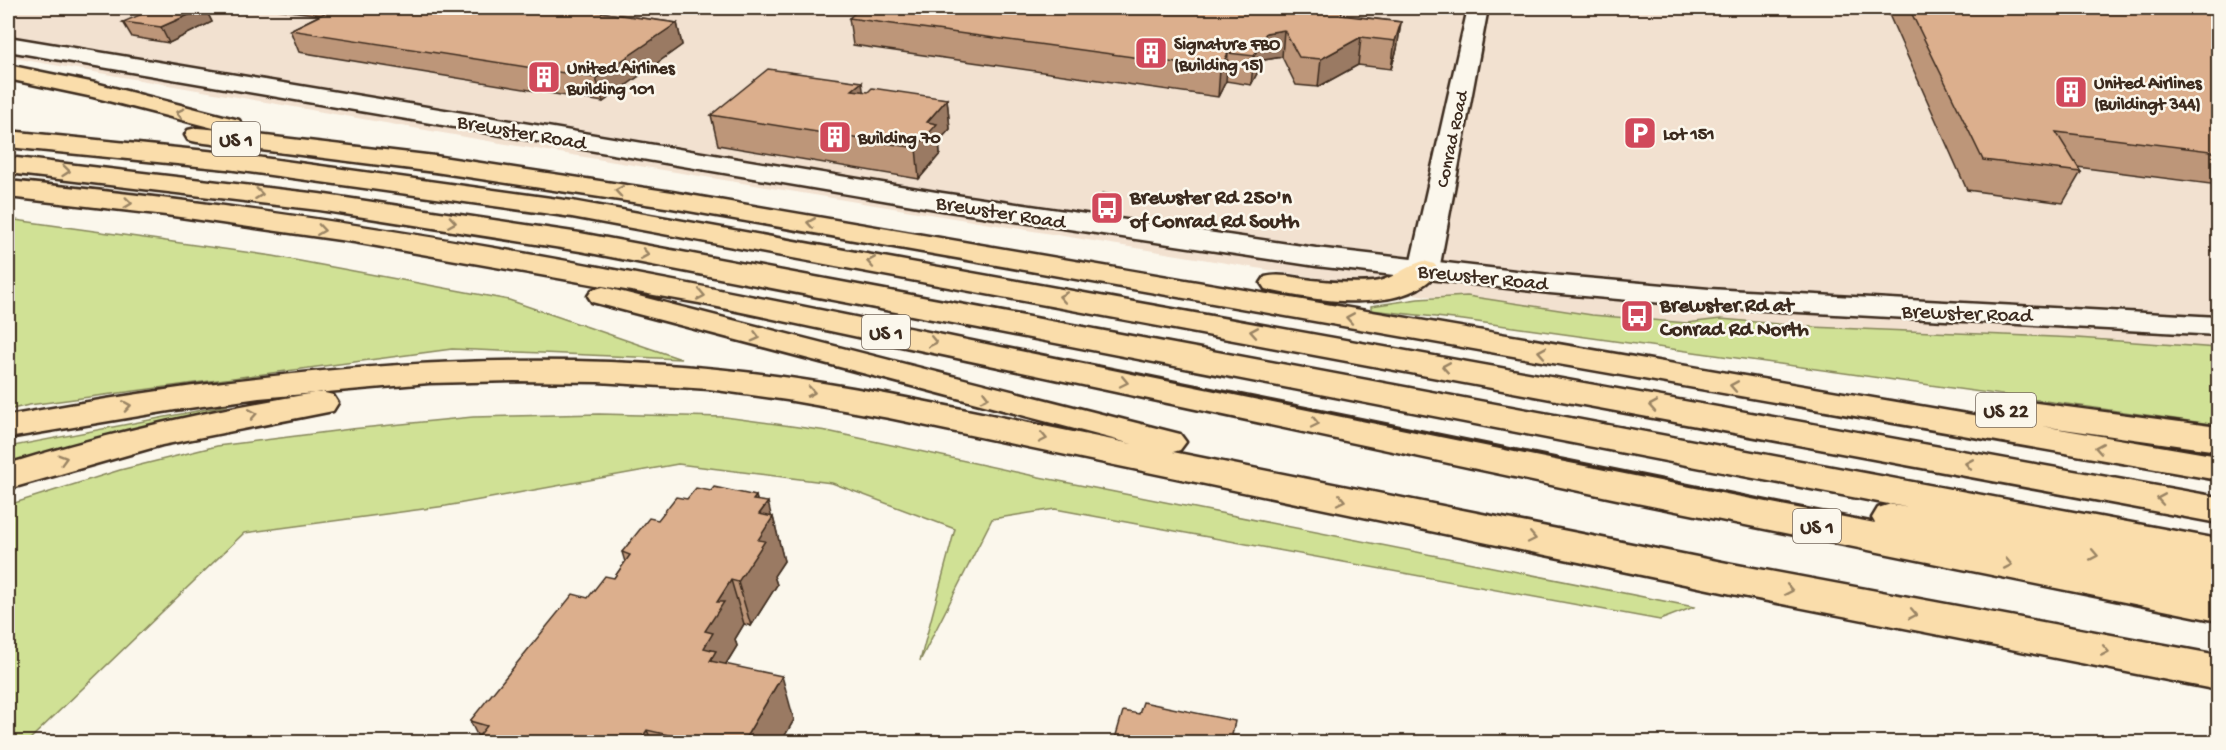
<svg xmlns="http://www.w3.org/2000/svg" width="2226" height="750" font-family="'Gochi Hand',sans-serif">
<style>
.built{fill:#f2e1d0}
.green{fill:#d0e195;stroke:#86865a;stroke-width:1.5}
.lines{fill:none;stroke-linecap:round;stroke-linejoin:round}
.minor-casing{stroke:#3b2a1e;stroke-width:5}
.tertiary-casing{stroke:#3b2a1e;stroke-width:5}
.motorway-casing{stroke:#3b2a1e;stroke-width:5}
.minor{fill:#fbf7ec;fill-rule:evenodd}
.tertiary{fill:#fbf7ec;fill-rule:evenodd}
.motorway{fill:#faddab;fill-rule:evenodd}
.wall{fill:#bd9679;stroke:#3b2a1e;stroke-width:1.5}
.shaded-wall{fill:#9a7a63;stroke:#3b2a1e;stroke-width:1.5}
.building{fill:#dcaf8d;stroke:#3b2a1e;stroke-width:1.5}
.oneway{stroke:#9a8464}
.labels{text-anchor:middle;stroke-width:5;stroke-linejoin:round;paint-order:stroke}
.far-poi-label{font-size:18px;font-weight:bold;fill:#3b2a1e;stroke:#fbf7ec;text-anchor:start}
.far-street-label{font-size:18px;fill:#3b2a1e;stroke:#fbf7ec}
.shield{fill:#fbf7ec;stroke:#75685c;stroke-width:1.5}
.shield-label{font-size:20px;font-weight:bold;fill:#3b2a1e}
.street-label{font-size:21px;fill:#3b2a1e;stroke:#fbf7ec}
.poi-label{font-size:21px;font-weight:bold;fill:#3b2a1e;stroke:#fbf7ec;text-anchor:start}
</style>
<rect width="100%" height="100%" fill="#fbf7ec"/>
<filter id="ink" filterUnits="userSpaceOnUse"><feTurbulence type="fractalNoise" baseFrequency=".0167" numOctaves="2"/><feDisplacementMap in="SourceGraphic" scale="12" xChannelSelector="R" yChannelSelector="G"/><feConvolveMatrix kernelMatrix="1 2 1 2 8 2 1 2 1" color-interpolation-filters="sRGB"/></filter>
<g filter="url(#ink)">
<!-- built -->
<path class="built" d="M8 8H2218V416L1807 359 494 142 8 57Z"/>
<!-- green -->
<path class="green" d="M8 219 273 256 509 300 681 359 452 349 29 405 8 410Z
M1467 296 1592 315 1687 323 1721 319 1811 327 2077 338 2218 348V425L1463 320 1371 310V306L1418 299Z
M228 405 8 471V447Z
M599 414 725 417 827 431 1039 477 1694 607 1660 620 1055 509 992 519 920 661 955 529 832 483 678 464 446 506 244 533 27 742H8V505L120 470 217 446 351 429 473 417Z"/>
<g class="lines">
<!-- minor casing -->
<g class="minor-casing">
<path id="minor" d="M1468 8H1488L1439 270 1434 276 1424 279 1414 276 1409 270Z"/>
</g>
<!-- tertiary casing -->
<g class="tertiary-casing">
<path id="tertiary" d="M8 37 942 193 1316 248 1550 275 1709 289 2218 317V335L1709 307 1550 293 1316 266 942 210 8 51Z"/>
</g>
<!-- motorway casing -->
<g class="motorway-casing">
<path id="motorway" d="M8 65 95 83 239 120 242 125 239 130 233 132 435 156 672 192 1996 419 1989 410 1994 402 2006 399 2218 427V451L2042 426 2218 456V480L672 208 435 172 197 142 188 140 185 135 188 130 197 128 221 130 93 97 8 79Z
M8 131 227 153 572 201 2218 497V523L572 217 227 169 8 147Z
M8 157 319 194 580 233 2218 539V621L1617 499 699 303 354 242 166 215 8 197V181C337 212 663 277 986 344 1282 405 1578 466 1875 523L1872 518 1878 508 1891 504 1909 508 580 251 319 210 8 173Z
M1424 261 1434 264 1439 270C1407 316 1312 301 1265 289L1261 283 1265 277C1281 273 1296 278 1312 280 1332 282 1352 284 1373 282 1393 280 1405 266 1424 261Z
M603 287 1180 434 1186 442 1180 450 1173 452 1732 564 2218 655V690L1732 594 889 418 787 400 709 389 598 382 514 381 429 383 259 398 175 410 8 438V416C230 375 456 349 682 366 834 377 983 415 1132 444L592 302 588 296 592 290Z
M321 392 333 395 338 403 333 411 162 445 8 489V464C110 432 215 409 321 392Z"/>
</g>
<!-- minor -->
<use href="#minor" class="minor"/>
<!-- tertiary -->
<use href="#tertiary" class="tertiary"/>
<!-- motorway -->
<use href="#motorway" class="motorway"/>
</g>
<!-- wall -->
<path class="wall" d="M24 8H43L37 10Z
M205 8 212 22 169 43 132 37 123 22Z
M268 8H570L677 23 682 45 603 102 299 52 290 30 320 15Z
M1886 8H2218V185L2077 167 2081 172 2063 203 1967 190Z
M1342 15 1401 22 1397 49 1391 69 1358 65 1318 87 1296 85 1282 57 1264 60 1251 85 1226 81 1218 97 853 45 849 18Z
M863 92 947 99 950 129 939 141 940 154 919 179 718 145 711 115Z
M1118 196V205L1116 208 1101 206V197Z
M711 491 756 496 757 501 771 517H773L784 561 774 576 777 585 751 626 744 624 735 639 737 646 726 664 794 720 781 742H474L478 737 470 721 588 598 614 578 625 562 622 552 658 520 687 499Z"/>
<!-- shaded-wall -->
<path class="shaded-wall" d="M205 8 212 22 169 43 161 27Z
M1401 22 1397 49 1391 69 1395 41Z
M677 23 682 45 603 102 596 78Z
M1284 30 1282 57 1264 60 1251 85 1254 56 1266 33Z
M1361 37 1358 65 1318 87 1321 59Z
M1228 53 1226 81 1218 97 1220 69Z
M862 82 866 111 852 90Z
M947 99 950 129 939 141 940 154 919 179 916 148 927 122Z
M1118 196V205L1116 208V199Z
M756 496 760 513 768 502 772 519 773 517 784 561 774 576 777 585 751 626 738 582 758 540 753 500Z
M731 580 744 624 735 639 737 646 724 667 730 695 704 648 705 631 717 602Z
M782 676 794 720 781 742H743Z
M647 730 652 742H639Z"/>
<!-- building -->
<path class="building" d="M156 8H204L161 27 123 22Z
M335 8H570L677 23 596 78 290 30Z
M861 8H1334L1343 9 1341 15 1401 22 1395 41 1361 37 1321 59 1299 57 1284 30 1266 33 1254 56 1228 53 1220 69 849 18Z
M1909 8H2218V152L2056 132 2081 172 1983 160Z
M768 69 862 82 852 90 868 92 872 88 947 99 927 122 937 124 916 148 711 115Z
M1102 193 1118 196 1116 199 1101 197Z
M714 487 756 496 753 500 768 502 759 514 773 517 758 540 765 541 738 582 731 580 717 602H724L705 631 713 633 704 648 716 651 710 661 782 676 743 742H699L647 730 639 742H474L487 726 470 721 573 594 588 598 605 576 614 578 630 555 622 552 649 518 658 520 676 497 687 499 696 488 711 491Z
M1143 702 1235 721 1232 735 1250 739V742H1114L1123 711 1139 714Z"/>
<!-- one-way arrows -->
<defs><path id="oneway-chevron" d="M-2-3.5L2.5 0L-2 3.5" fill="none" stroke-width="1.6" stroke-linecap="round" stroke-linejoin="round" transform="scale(1.5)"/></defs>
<g class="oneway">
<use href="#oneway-chevron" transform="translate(180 113) rotate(-165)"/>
<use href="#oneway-chevron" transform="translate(66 171) rotate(6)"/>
<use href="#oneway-chevron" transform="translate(619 191) rotate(-171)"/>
<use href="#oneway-chevron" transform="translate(259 194) rotate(7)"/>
<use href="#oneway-chevron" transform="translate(128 203) rotate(7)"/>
<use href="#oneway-chevron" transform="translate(452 222) rotate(9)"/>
<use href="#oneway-chevron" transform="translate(811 223) rotate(-170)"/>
<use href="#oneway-chevron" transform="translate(321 230) rotate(8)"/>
<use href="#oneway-chevron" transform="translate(645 254) rotate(10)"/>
<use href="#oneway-chevron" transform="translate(871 262) rotate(-170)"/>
<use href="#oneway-chevron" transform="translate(701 295) rotate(11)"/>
<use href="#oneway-chevron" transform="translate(1063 297) rotate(-170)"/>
<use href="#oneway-chevron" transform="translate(1350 318) rotate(-170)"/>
<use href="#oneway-chevron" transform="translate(1254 332) rotate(-170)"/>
<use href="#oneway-chevron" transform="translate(756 337) rotate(15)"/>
<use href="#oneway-chevron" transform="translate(933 342) rotate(12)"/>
<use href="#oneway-chevron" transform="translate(1542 352) rotate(-170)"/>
<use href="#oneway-chevron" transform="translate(1446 367) rotate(-170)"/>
<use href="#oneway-chevron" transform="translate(1124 382) rotate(12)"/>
<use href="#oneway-chevron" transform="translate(1734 386) rotate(-170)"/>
<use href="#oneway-chevron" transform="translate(811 392) rotate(10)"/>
<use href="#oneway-chevron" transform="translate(985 397) rotate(14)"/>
<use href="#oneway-chevron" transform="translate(127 406) rotate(-9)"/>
<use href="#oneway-chevron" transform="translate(1653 406) rotate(-170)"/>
<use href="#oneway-chevron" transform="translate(253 414) rotate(-10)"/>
<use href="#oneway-chevron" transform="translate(1315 423) rotate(12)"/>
<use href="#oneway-chevron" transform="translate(1043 438) rotate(12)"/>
<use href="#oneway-chevron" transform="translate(2099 448) rotate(-170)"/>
<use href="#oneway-chevron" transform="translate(63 459) rotate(-16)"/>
<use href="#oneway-chevron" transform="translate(1969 464) rotate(-170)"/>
<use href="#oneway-chevron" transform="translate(2161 499) rotate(-170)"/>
<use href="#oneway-chevron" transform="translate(1341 500) rotate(12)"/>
<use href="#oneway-chevron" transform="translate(1532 538) rotate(12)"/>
<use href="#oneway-chevron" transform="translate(2094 555) rotate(11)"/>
<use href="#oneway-chevron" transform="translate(2008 564) rotate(11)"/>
<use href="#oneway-chevron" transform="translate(1789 590) rotate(11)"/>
<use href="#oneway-chevron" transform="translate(1913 614) rotate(11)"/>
<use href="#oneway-chevron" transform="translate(2105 651) rotate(11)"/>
</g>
</g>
<!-- icons -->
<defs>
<g id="building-square" transform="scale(1.725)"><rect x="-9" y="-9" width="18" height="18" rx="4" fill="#d1495b" stroke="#fbf7ec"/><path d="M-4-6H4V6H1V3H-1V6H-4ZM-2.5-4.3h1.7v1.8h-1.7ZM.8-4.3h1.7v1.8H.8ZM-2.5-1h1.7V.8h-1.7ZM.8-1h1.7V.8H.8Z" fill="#fff"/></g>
<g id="parking-square" transform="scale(1.725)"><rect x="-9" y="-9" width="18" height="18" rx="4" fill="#d1495b" stroke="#fbf7ec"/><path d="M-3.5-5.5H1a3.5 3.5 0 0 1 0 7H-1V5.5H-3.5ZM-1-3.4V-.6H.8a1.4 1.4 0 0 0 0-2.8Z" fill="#fff"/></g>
<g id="bus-square" transform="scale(1.725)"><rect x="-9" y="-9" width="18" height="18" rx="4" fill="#d1495b" stroke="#fbf7ec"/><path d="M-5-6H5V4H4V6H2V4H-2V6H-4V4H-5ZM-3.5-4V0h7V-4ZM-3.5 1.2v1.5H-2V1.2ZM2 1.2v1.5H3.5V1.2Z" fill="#fff"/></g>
</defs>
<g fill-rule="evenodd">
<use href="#building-square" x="1151" y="53"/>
<use href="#building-square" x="544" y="77"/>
<use href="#building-square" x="2071" y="92"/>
<use href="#parking-square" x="1640" y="133"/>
<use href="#building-square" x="835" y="137"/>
<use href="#bus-square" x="1107" y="208"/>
<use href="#bus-square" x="1637" y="316"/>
</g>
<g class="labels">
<!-- far-poi labels -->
<g class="far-poi-label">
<text x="1174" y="49">Signature FBO<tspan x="1174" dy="21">(Building 15)</tspan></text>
<text x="567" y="73">United Airlines<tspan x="567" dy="21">Building 101</tspan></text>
<text x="2094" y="88">United Airlines<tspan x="2094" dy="21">(Buildingt 344)</tspan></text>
<text x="1663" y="139">Lot 151</text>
<text x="858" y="143">Building 70</text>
</g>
<!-- far-street labels -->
<g class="far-street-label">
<text transform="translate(1451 139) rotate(-78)" y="6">Conrad Road</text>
</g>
<!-- shield labels -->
<g class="shield">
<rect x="212" y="122" width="48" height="34" rx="4.5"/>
<rect x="862" y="315" width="48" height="34" rx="4.5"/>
<rect x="1976" y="393" width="60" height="34" rx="4.5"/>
<rect x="1793" y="509" width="48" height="34" rx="4.5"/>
</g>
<g class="shield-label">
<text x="236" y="146">US 1</text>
<text x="886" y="339">US 1</text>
<text x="2006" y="417">US 22</text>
<text x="1817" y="533">US 1</text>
</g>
<!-- street labels -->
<g class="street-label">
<text transform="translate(522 131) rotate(10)" y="7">Brewster Road</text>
<text transform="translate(1001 211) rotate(9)" y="7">Brewster Road</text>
<text transform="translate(1483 276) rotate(6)" y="7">Brewster Road</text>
<text transform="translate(1967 312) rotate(2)" y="7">Brewster Road</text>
</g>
<!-- poi labels -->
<g class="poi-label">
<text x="1130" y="203">Brewster Rd 250'n<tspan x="1130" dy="24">of Conrad Rd South</tspan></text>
<text x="1660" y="311">Brewster Rd at<tspan x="1660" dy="24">Conrad Rd North</tspan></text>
</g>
</g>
<!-- margin -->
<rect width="2226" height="750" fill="none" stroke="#fbf7ec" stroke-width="30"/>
<rect x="15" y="15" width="2196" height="720" fill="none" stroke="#3b2a1e" stroke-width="2" filter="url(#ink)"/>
</svg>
